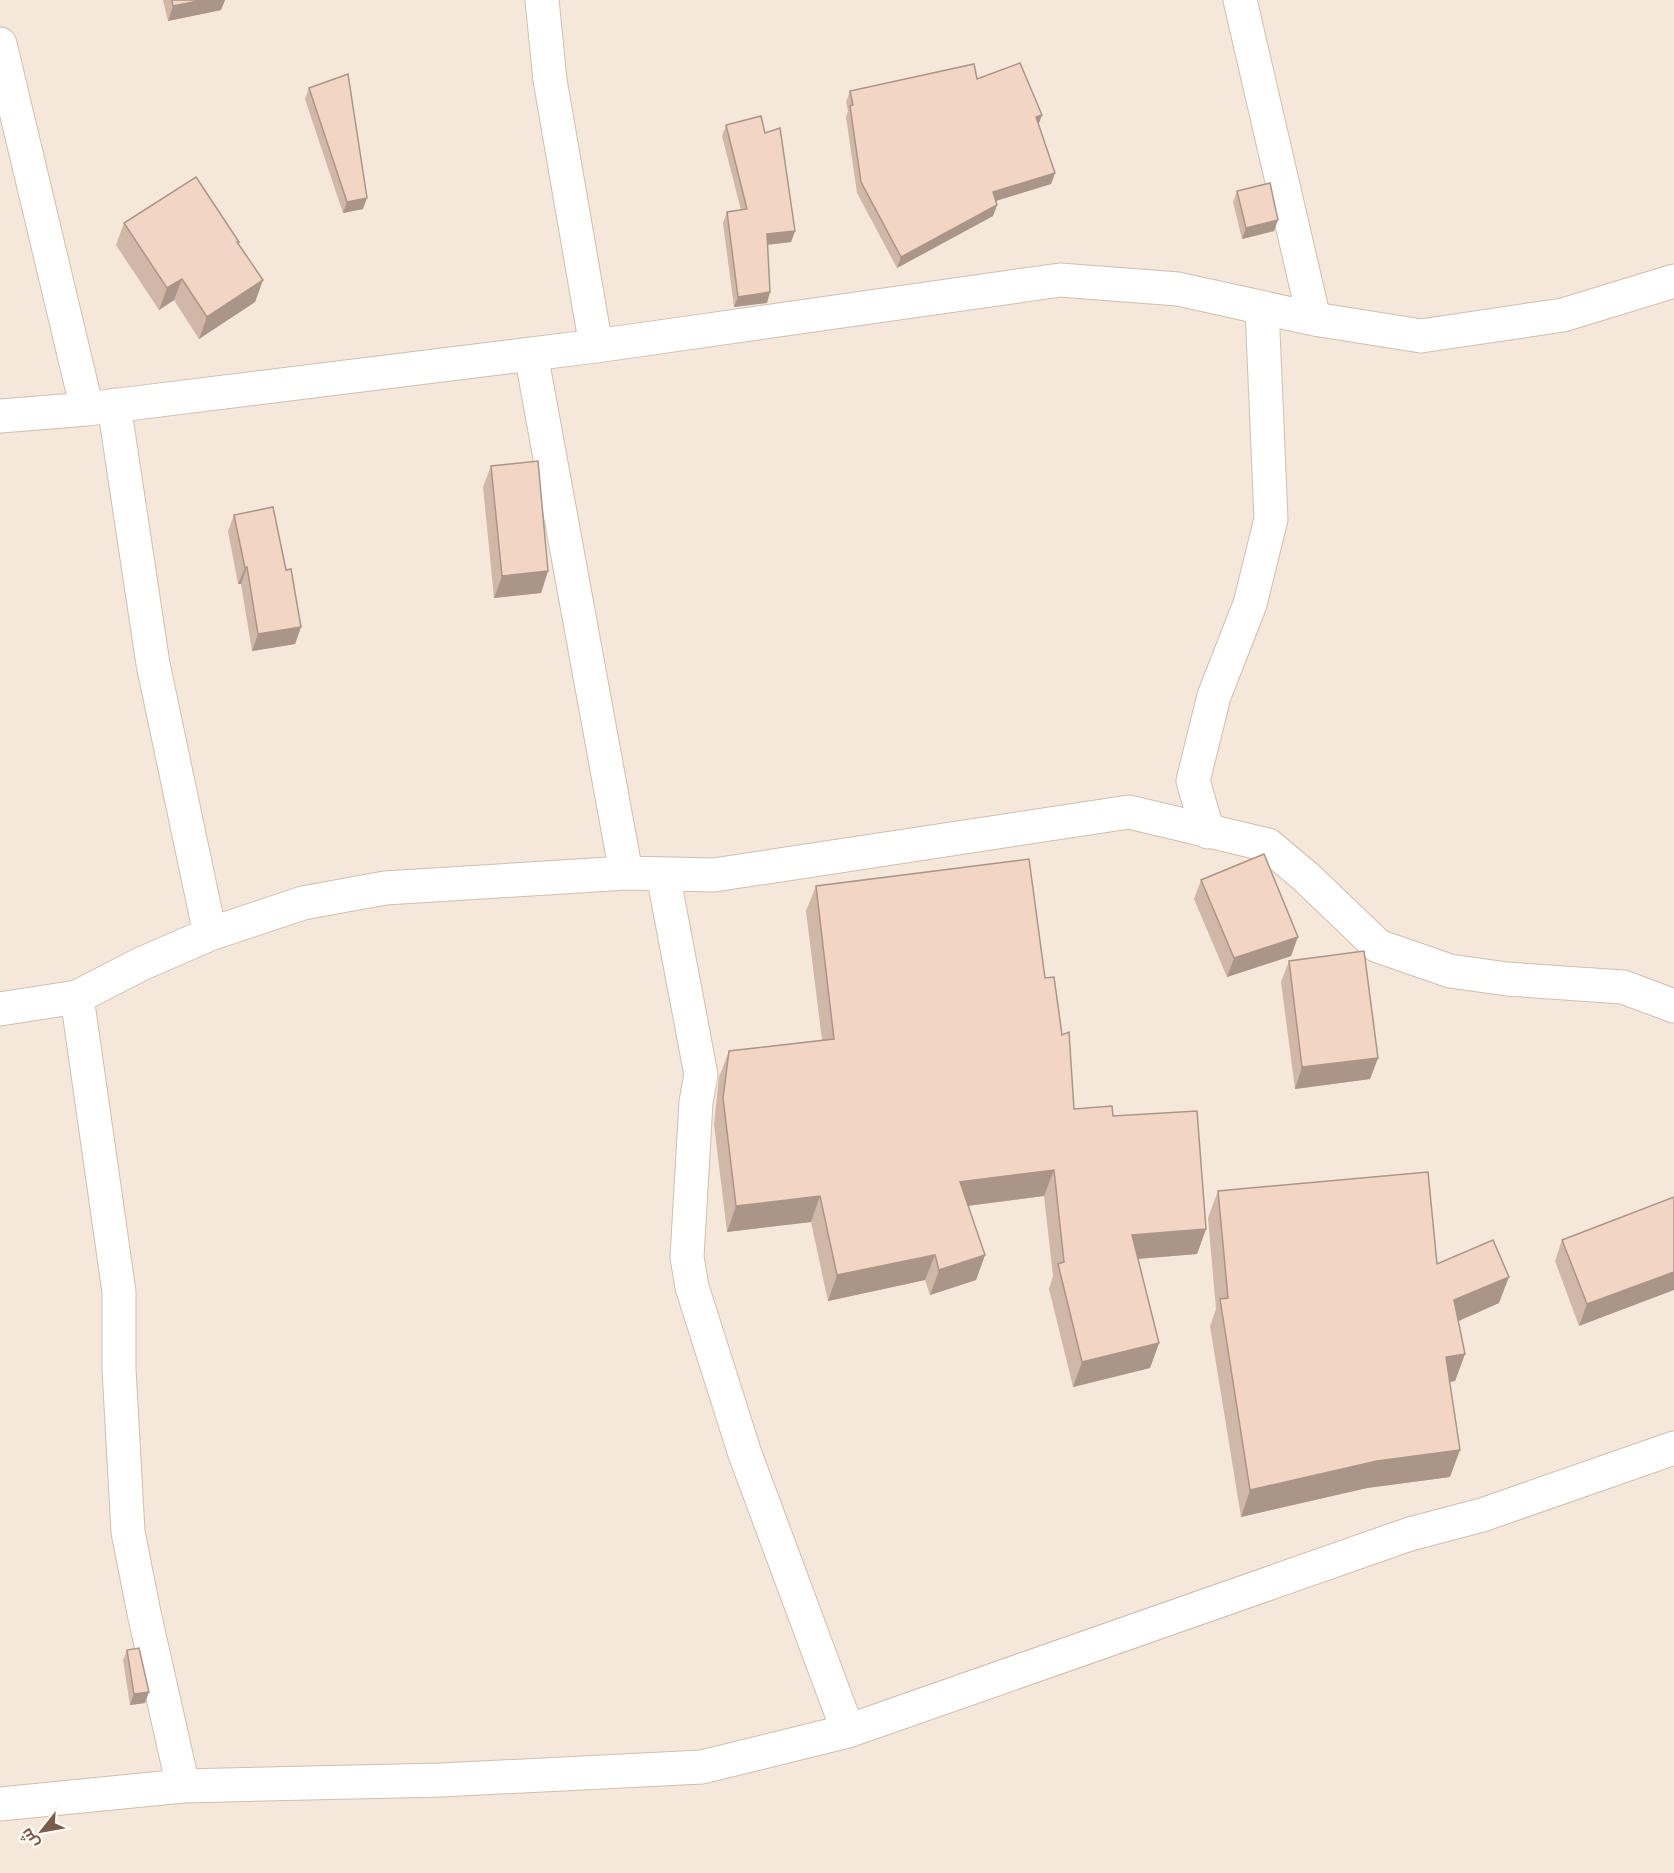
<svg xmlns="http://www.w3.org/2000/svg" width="1674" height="1873" font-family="'PT Sans Narrow',Cairo,sans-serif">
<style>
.residential{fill:#f5e8da}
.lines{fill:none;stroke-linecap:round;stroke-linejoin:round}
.street-casing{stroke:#d1beb0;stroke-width:35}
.street{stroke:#fff;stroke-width:33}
.wall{fill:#d1b7a8}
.shaded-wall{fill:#aa9588}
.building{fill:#f3d5c3;stroke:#aa9588;stroke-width:1.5}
</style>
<rect width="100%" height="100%" fill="#fdf6ec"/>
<!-- residential -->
<path class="residential" d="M0 0H1674V1873H0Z"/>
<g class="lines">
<!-- street casing -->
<g class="street-casing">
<path id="street" d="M542 0 550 80 596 346
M1240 0 1314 319
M0 44 87 409
M531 354 626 873
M114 405 153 664 210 934
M0 416 87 409 596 346 1060 280 1178 289 1314 319 1421 336 1563 315 1674 281
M1208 832 1193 781 1214 696 1250 604 1271 519 1262 308
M663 874 701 1075 696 1102 687 1257 692 1287 745 1454 848 1731
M77 997 119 1292V1369L128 1532 144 1613 183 1786
M0 1009 77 997 141 964 210 934 303 903 385 888 626 873 714 875 1129 812 1268 845 1306 877 1378 946 1450 971 1507 979 1623 987 1674 1006
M0 1804 183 1786 441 1780 702 1767 848 1731 1410 1534 1482 1515 1674 1448"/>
</g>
<!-- street -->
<use href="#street" class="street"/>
</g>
<!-- wall -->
<path class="wall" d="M163 0H225L221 10 168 21Z
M977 79 1042 115 1038 124 1055 173 1051 184 996 201 997 205 993 216 897 268 857 193 846 117 848 111 846 102 850 91Z
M309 88 363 209 343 213 305 99Z
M726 125 765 133 795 231 791 242 768 245 767 303 734 307 723 223 727 212 741 210 722 136Z
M1237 191 1274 231 1242 239 1233 202Z
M124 223 238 244 263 280 255 302 199 339 174 300 159 310 116 245Z
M491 466 548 571 541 593 494 598 483 487Z
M234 515 286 570 301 627 295 644 252 651 241 584H238L228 531Z
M1201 880 1291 956 1227 977 1194 899Z
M816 886 1045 978 1062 1035 1074 1109 1113 1116 1206 1229 1197 1254 1138 1259 1159 1343 1150 1368 1073 1387 1049 1289 1053 1276 1044 1196 968 1206 985 1255 976 1280 930 1295 925 1280 828 1301 811 1222 727 1232 714 1124 719 1077 729 1051 822 1040 806 911Z
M1289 961 1378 1058 1370 1079 1295 1089 1281 982Z
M1218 1191 1437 1264 1499 1303 1458 1321 1465 1354 1455 1381 1450 1382V1477L1367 1488 1241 1517 1210 1326 1216 1309 1208 1218Z
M1674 1197 1579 1326 1555 1261 1562 1240Z
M127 1650 145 1703 130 1705 123 1660Z"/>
<!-- shaded-wall -->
<path class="shaded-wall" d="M203 0H225L221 10 168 21 173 6Z
M1042 115 1038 126 1036 117Z
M1055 173 1051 184 989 203 993 192Z
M367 198 363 209 343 213 347 202Z
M997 205 993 216 897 268 901 257Z
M1278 220 1274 231 1242 239 1246 228Z
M795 231 791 242 763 245 767 234Z
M182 279 174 300 159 310 167 288Z
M263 280 255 302 199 339 207 317Z
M770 292 767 303 734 307 738 297Z
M247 567 241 584H238L245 568Z
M548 571 541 593 494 598 502 576Z
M301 627 295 644 252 651 258 634Z
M1298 937 1291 956 1227 977 1234 958Z
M1378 1058 1370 1079 1295 1089 1302 1067Z
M1054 1170 1044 1196 950 1208 960 1182Z
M820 1196 811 1222 727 1232 736 1206Z
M1206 1229 1197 1254 1123 1260 1132 1235Z
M935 1255 925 1280 828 1301 837 1275Z
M985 1255 976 1280 930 1295 939 1270Z
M1674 1272V1290L1579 1326 1587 1304Z
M1509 1277 1499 1303 1445 1327 1454 1300Z
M1159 1343 1150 1368 1073 1387 1082 1362Z
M1465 1354 1455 1381 1436 1384 1446 1357Z
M1460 1450 1450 1477 1367 1488 1241 1517 1250 1490 1377 1461Z
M149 1692 145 1703 130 1705 134 1694Z"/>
<!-- building -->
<path class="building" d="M172 0H203L173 6Z
M1020 63 1042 115 1036 117 1055 173 993 192 997 205 901 257 861 182 850 106 853 105 850 91 974 64 977 79Z
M348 74 367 198 347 202 309 88Z
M761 116 765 133 780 128 795 231 767 234 770 292 738 297 727 212 747 209 726 125Z
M196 177 239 242H237L263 280 207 317 182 279 167 288 124 223Z
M1270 183 1278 220 1246 228 1237 191Z
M538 461 548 571 502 576 491 466Z
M273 507 286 570 291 569 301 627 258 634 247 567 245 568 234 515Z
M1264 854 1298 937 1234 958 1201 880Z
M1029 859 1045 978 1054 977 1062 1035 1069 1032 1074 1109 1112 1106 1113 1116 1197 1111 1206 1229 1132 1235 1159 1343 1082 1362 1058 1264 1064 1262 1054 1170 960 1182 985 1255 939 1270 935 1255 837 1275 820 1196 736 1206 723 1098 729 1051 834 1039 816 886Z
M1364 951 1378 1058 1302 1067 1289 961Z
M1428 1172 1437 1264 1493 1240 1509 1277 1454 1300 1465 1354 1446 1357 1460 1450 1377 1461 1250 1490 1220 1299 1228 1298 1218 1191Z
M1674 1197V1272L1587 1304 1562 1240Z
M139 1648 149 1692 134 1694 127 1650Z"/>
<!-- north arrow -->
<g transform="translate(42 1831) rotate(239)" stroke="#fffaf3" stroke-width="4.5" paint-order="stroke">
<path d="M0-4.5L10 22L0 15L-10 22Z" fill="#7a5c4d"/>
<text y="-9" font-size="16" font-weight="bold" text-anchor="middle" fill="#7a5c4d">ش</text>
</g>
</svg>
